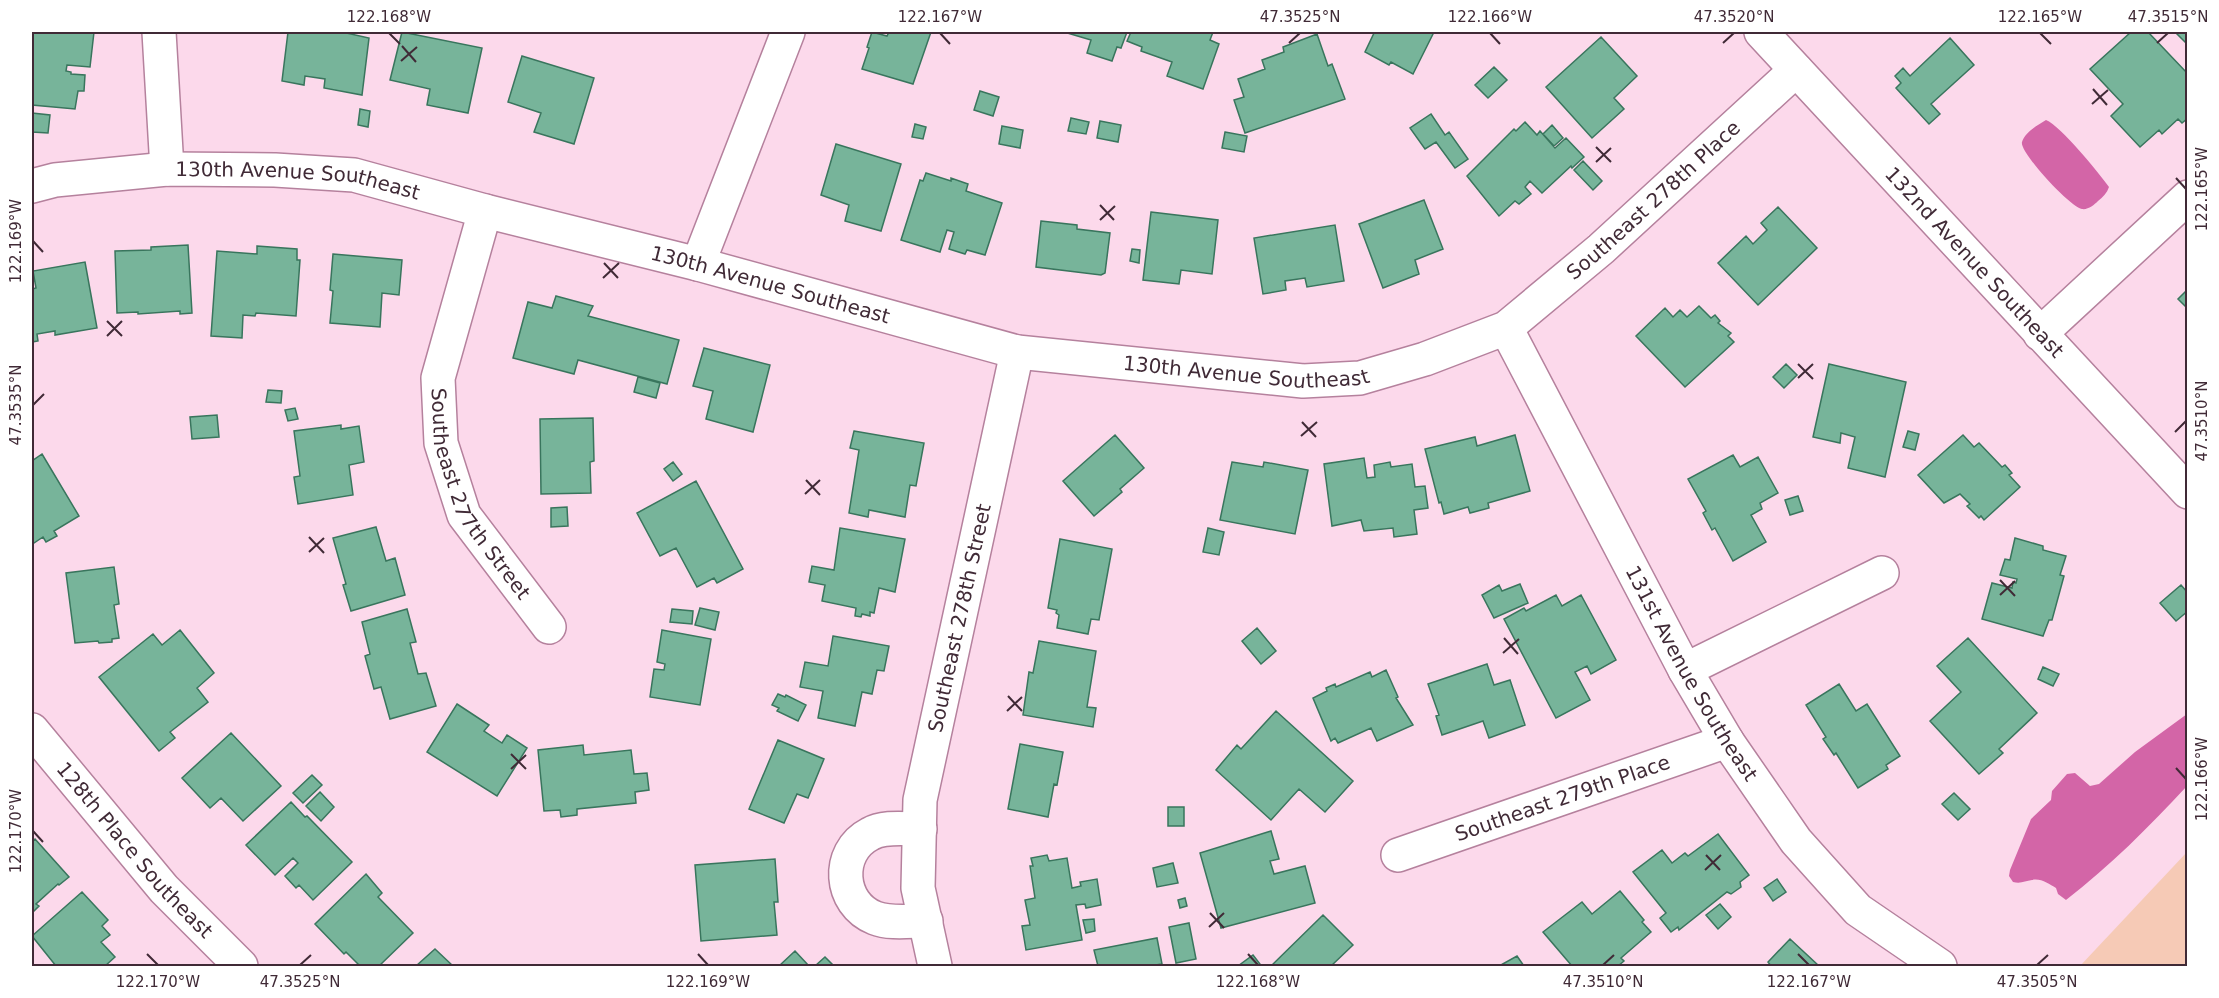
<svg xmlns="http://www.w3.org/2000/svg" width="2219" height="998" font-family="'DejaVu Sans',sans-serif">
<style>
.green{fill:#f6cab6}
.water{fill:#d365a7}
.building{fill:#77b49a;stroke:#39755d;stroke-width:1.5}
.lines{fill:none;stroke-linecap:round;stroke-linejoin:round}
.street-casing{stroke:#b5819d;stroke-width:36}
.secondary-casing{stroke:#b5819d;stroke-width:36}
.street{stroke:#fff;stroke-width:33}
.secondary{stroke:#fff;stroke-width:33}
.ticks{fill:none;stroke:#402a36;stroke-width:2}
.labels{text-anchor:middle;stroke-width:6;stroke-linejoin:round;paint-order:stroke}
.street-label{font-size:20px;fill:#402a36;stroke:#fff}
.neatline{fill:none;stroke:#402a36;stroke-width:2}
.ticks-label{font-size:15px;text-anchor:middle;fill:#402a36}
</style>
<rect width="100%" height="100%" fill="#fcd9eb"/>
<!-- green -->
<path class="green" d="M2187 852V966H2080Z"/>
<!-- water -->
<path class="water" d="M2046 120C2061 126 2098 172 2109 187 2107 193 2103 197 2098 201 2094 205 2088 210 2082 209 2071 208 2019 152 2022 142 2025 132 2038 125 2046 120Z
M2187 714V786C2149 827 2110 866 2066 900L2058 894 2056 888C2049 884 2041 878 2032 880 2025 881 2021 884 2013 882L2009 876 2010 870 2031 819 2051 800 2052 791 2067 774 2075 773 2090 786 2099 784 2135 752Z"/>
<!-- building -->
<path class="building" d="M32 32H94L90 67 67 65 66 71 71 72V74L85 75 84 91H78L75 109 32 105Z
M288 32H342L369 38 362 95 324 88 325 79 305 76 304 85 282 81Z
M402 32 482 48 468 113 427 105 430 89 390 80Z
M872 32 887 36 889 32H931L913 84 862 69 869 48 867 47Z
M1064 32H1127L1121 48 1117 47 1112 61 1087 53 1091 40Z
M1131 32H1213L1210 40 1219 44 1203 89 1167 76 1172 62 1141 51 1142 47 1127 41Z
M1372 32H1434L1413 74 1391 62 1389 65 1365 52 1374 33Z
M2131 32H2148L2188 74V118L2182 123 2178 119 2162 134 2159 130 2140 147 2111 116 2123 104 2090 69Z
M2175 32H2188V45Z
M1317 34 1328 66 1332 64 1345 99 1245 133 1234 100 1244 97 1238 79 1265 69 1262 60 1284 52 1283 47Z
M1601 37 1637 76 1614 98 1624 109 1592 138 1546 87Z
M1950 38 1974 65 1931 104 1940 114 1929 124 1896 88 1901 83 1895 76 1903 68 1910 76Z
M522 56 594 78 574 144 534 132 541 113 508 102Z
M1494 67 1507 80 1488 98 1475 85Z
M980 91 999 97 993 116 974 110Z
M360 109 370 111 368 127 358 125Z
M32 113 50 115 48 133 32 132Z
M1431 114 1445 135 1449 132 1468 159 1455 168 1436 142 1425 149 1410 128Z
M1071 118 1089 122 1086 134 1068 131Z
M1100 121 1121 125 1118 142 1097 138Z
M1525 122 1537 135 1540 131 1555 148 1566 138 1584 157 1572 168 1571 166 1542 193 1530 181 1525 187 1531 194 1519 204 1515 201 1499 216 1467 176 1514 129 1516 131Z
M915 124 926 127 923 139 912 137Z
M1552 125 1563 138 1554 146 1543 134Z
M1002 126 1023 130 1020 148 999 144Z
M1225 132 1247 136 1244 152 1222 148Z
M836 144 901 164 881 231 845 221 849 205 821 195Z
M1583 161 1602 181 1593 190 1574 170Z
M926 173 951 181V178L968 184 966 191 1002 203 985 255 967 250 965 254 949 249 954 232 947 230 940 252 901 240 920 180 923 181Z
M1424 200 1443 249 1415 260 1419 274 1383 288 1359 224Z
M1778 207 1817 248 1758 305 1718 263 1746 236 1753 244 1767 230 1761 223Z
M1151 212 1218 220 1212 274 1181 270 1179 284 1143 280Z
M1041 221 1077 225V229L1110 233 1105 273 1101 275 1036 267Z
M1335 225 1344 281 1307 287 1305 278 1285 281 1286 290 1263 294 1254 238Z
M188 245 192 313 180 314V311L138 314V312L117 313 115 251 151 250V247Z
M257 246 297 249V260H300L296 316 256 313 255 316 243 315 242 338 211 336 217 251 257 254Z
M1132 249 1140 250 1139 263 1130 261Z
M333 254 402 260 399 295 382 293 380 327 330 323 333 291 330 290Z
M85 262 97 328 55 335V331L37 334 38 341 32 342V289L36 288 33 271Z
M2188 289V309L2178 299Z
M556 296 593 306 588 316 679 340 667 384 578 360 574 374 513 358 528 302 552 308Z
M1699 306 1711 318 1715 315 1720 321 1718 323 1731 333 1728 336 1734 342 1685 387 1636 336 1665 308 1673 317 1680 310 1687 317Z
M704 348 770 365 753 432 706 419 713 391 693 386Z
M1786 364 1797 375 1784 388 1773 377Z
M1829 364 1906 382 1885 477 1848 468 1855 437 1841 433 1840 443 1813 437Z
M638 377 660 383 656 398 634 392Z
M268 390 282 391 281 403 266 402Z
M295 408 298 419 288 421 285 410Z
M217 415 219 437 192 439 190 417Z
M593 418 594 461 590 462 591 493 541 494 540 419Z
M341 425V429L359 426 364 462 349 465 353 495 298 504 294 477 300 476 294 431Z
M854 431 924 443 916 486 910 485 905 517 869 510 868 517 849 513 859 450 850 448Z
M1908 431 1919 434 1915 450 1903 447Z
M1115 435 1144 468 1120 489 1122 492 1094 516 1063 481Z
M1515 435 1530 491 1488 503 1489 508 1470 513 1468 507 1444 514 1441 502 1439 503 1425 449 1475 437 1477 446Z
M1963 435 1974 447 1979 443 2002 467 2005 465 2012 473 2009 475 2020 487 1984 520 1981 516 1979 518 1967 506 1970 504 1960 494 1944 503 1918 475Z
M42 454 79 516 54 531 57 536 46 542 43 537 34 543 32 540V461Z
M1733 455 1740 467 1758 457 1778 493 1760 503 1762 509 1751 515 1766 542 1733 561 1715 528 1712 530 1703 513 1706 511 1688 479Z
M1364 458 1367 478 1375 477 1374 465 1390 462 1391 467 1412 464 1415 487 1425 486 1428 508 1414 510 1417 534 1394 537 1393 528 1364 531 1361 520 1332 526 1324 464Z
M673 462 682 474 673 481 664 469Z
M1232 462 1263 467 1264 462 1308 470 1295 534 1220 520Z
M696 481 743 569 717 583 714 578 697 587 676 548 660 556 637 513Z
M1798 496 1803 511 1790 515 1785 500Z
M567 507 568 526 551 527V508Z
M376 527 386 561 395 558 405 595 351 611 343 585 346 584 333 538Z
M840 528 905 539 895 592 879 588 874 613 870 612V616L862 614 861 617 855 616 856 608 822 601 825 585 809 582 812 566 834 570Z
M1208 528 1224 532 1219 555 1203 552Z
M2015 538 2043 546V550L2066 556 2060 575 2064 576 2052 620H2049L2043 636 1982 619 1992 583 2012 588 2013 582 2016 583 2017 579 2000 575 2005 559 2010 560Z
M1060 539 1112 549 1099 620 1091 619 1088 634 1057 628 1059 615 1056 613 1057 610 1048 608Z
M114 567 119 604 114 605 119 638 112 639V642L99 643 98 641 75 643 66 573Z
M1520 584 1528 603 1494 618 1482 595 1499 585 1502 591Z
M2181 585 2188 593V611L2176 621 2160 603Z
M1556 595 1562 606 1581 595 1616 660 1591 674 1587 666 1575 672 1590 700 1556 718 1504 619 1524 608 1526 611Z
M700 608 719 612 715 630 695 625Z
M407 609 416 642 410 643 418 674 426 673 436 706 390 719 381 687 374 689 365 656 370 654 362 622Z
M672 609 693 611 692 624 670 622Z
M1257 628 1276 651 1261 664 1242 641Z
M180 630 214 673 197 688 208 702 170 732 175 738 159 751 99 677 153 634 162 645Z
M662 630 711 639 700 705 650 697 654 669 664 670 665 664 657 662Z
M833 636 889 646 884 671 877 670 872 694 862 692 855 726 818 718 823 691 800 687 805 662 828 666Z
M1968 638 2037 713 1999 749 2003 753 1979 774 1930 721 1961 692 1937 666Z
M1039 641 1096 651 1087 707 1096 708 1093 727 1023 715 1029 672 1033 673Z
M1487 664 1494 685 1510 680 1525 725 1489 738 1483 721 1442 735 1436 716 1439 715 1428 684Z
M2043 667 2059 674 2053 686 2038 679Z
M1386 670 1398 697 1396 698 1413 725 1377 741 1371 728 1338 743 1335 738 1331 741 1313 698 1327 691 1326 688 1335 684 1336 687 1370 672 1372 677Z
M1839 684 1856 711 1867 704 1900 756 1886 765 1888 769 1858 788 1836 753 1834 755 1823 739 1826 737 1806 705Z
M778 694 785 697 786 695 806 705 798 721 777 711 779 708 772 705Z
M457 704 489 725 484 731 502 743 507 735 527 748 497 796 427 752Z
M1276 711 1353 781 1325 812 1299 789 1271 820 1216 770 1237 745 1241 749Z
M231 733 281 786 243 821 221 798 210 808 182 778Z
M778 740 824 759 808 798 797 794 784 823 749 809Z
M1020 744 1063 752 1057 785 1054 784 1048 817 1008 809Z
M583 745 584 755 631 750 634 774 647 773 649 790 635 792 636 803 577 809V815L561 817 560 810 544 811 538 750Z
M312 775 322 785 303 803 293 793Z
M320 792 334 807 321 821 306 806Z
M1954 793 1970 809 1958 820 1942 804Z
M291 802 305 817 307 816 352 862 313 900 299 885 296 888 285 876 298 863 293 858 275 875 246 845Z
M1168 807H1184V826H1168Z
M1271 831 1279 859 1270 861 1274 874 1305 866 1315 903 1221 928 1200 853Z
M1718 834 1749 875 1740 882 1741 887 1731 894 1727 892 1679 930 1678 927 1671 932 1660 918 1666 913 1633 872 1662 850 1672 863 1685 853 1688 856Z
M35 839 69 877 59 885 58 884 36 904 39 906 32 913V842Z
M1047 855 1049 861 1067 858 1072 888 1081 886 1080 882 1097 879 1101 905 1086 908 1085 904 1076 905 1082 940 1026 950 1022 926 1030 925 1025 900 1035 898 1030 866H1033L1031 858Z
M775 859 778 902H774L777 935 701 941 695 865Z
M1173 863 1178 883 1157 887 1153 868Z
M366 874 382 893 378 897 413 933 379 966H360L346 952 344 954 315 924Z
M1777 879 1786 892 1773 901 1764 888Z
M1620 891 1644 920 1642 922 1651 932 1621 958 1624 961 1618 966H1572L1543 932 1582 902 1592 914Z
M82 892 108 920 102 926 110 935 101 942 115 957 105 966H56L32 936Z
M1185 898 1187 906 1180 908 1178 900Z
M1720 904 1731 917 1718 929 1706 915Z
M1323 915 1353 945 1331 966H1271Z
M1094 919 1095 931 1086 933 1083 920Z
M1189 923 1196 959 1176 963 1169 927Z
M1157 938 1162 964 1149 966H1098L1094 950Z
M1790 939 1819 966H1771L1768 962Z
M435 949 453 966H416Z
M795 951 809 966H779Z
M1253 955 1260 964 1257 966H1238Z
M1517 956 1524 966H1499Z
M825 957 834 966H815Z"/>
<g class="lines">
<!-- street casing -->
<g class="street-casing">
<g id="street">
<path d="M159 32 167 169"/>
<path id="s1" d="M32 186 55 180 167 169 275 170 354 175 485 211 698 264 1017 352 1303 381 1360 378 1425 359 1506 328 1601 249 1796 70"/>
<path id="s2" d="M485 211 438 378 441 443 464 515 549 627"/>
<path d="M698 264 788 32"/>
<path id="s3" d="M1506 328 1685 670 1727 741 1796 841 1858 910 1940 966"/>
<path d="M2040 334 2188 197"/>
<path d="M1685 670 1882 573"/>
<path id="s4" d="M32 730 164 889 241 966"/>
<path d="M920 829C904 829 884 826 870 834 835 852 839 904 875 918 890 924 910 921 926 921"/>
<path id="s5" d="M1398 855 1727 741"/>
<path id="s6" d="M935 966 918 888 920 800 1017 352"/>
</g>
</g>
<!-- secondary casing -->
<g class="secondary-casing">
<g id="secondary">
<path id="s7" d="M1761 32 2188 492"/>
</g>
</g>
<!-- street -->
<use href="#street" class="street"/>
<!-- secondary -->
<use href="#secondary" class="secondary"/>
</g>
<!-- ticks -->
<path class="ticks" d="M389 33 400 44M940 33 950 44M1490 33 1500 44M2040 33 2051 44M1289 43 1300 33M1723 43 1734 33M2157 43 2168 33M402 46 416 62M401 61 417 47M2093 89 2107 105M2092 104 2108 90M1596 147 1611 162M1596 162 1611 148M2176 178 2186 189M1100 205 1114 220M1100 220 1115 206M33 241 43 252M604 263 618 278M603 278 619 263M107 321 122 336M107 336 122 321M1798 364 1813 379M1798 378 1813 364M33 405 44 394M1302 422 1316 437M2175 432 2186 421M1301 436 1317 422M806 480 820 495M805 494 820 480M309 537 324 553M309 552 324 538M2000 580 2015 596M2000 595 2015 581M1504 638 1518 654M1503 653 1519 639M1008 696 1022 711M1007 711 1022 697M511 754 526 769M2176 768 2186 779M511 769 526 755M33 831 43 842M1706 855 1720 870M1705 870 1721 855M1210 913 1224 928M1209 927 1224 913M147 954 158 965M698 954 708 965M1248 954 1258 965M1798 954 1809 965M300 965 311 955M1603 965 1614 955M2037 965 2048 955"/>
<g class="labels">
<!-- street labels -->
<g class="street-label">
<text dy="7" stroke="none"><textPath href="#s1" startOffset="268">130th Avenue Southeast</textPath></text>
<text dy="7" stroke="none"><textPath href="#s1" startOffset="1704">Southeast 278th Place</textPath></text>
<text dy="7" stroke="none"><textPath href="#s7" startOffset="314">132nd Avenue Southeast</textPath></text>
<text dy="7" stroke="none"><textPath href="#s1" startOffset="754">130th Avenue Southeast</textPath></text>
<text dy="7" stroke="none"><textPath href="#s1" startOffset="1240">130th Avenue Southeast</textPath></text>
<text dy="7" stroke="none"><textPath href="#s2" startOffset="300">Southeast 277th Street</textPath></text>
<text dy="7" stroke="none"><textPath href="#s6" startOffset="354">Southeast 278th Street</textPath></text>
<text dy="7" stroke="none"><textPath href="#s3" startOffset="392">131st Avenue Southeast</textPath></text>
<text dy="7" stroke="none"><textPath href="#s5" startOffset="174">Southeast 279th Place</textPath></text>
<text dy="7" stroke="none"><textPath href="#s4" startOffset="158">128th Place Southeast</textPath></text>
</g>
</g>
<!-- border -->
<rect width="2219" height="998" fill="none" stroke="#ffffff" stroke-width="66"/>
<rect x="33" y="33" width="2153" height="932" class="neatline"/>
<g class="ticks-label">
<text x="389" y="22">122.168°W</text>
<text x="940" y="22">122.167°W</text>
<text x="1300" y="22">47.3525°N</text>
<text x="1490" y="22">122.166°W</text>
<text x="1734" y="22">47.3520°N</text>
<text x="2040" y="22">122.165°W</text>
<text x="2168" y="22">47.3515°N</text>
<text transform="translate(2202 189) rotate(-90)" y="5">122.165°W</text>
<text transform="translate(16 241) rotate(-90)" y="5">122.169°W</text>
<text transform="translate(16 405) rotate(-90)" y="5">47.3535°N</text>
<text transform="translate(2202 421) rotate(-90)" y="5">47.3510°N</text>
<text transform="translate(2202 779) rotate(-90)" y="5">122.166°W</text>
<text transform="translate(16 831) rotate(-90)" y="5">122.170°W</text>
<text x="158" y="987">122.170°W</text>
<text x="300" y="987">47.3525°N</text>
<text x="708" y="987">122.169°W</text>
<text x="1258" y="987">122.168°W</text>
<text x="1603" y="987">47.3510°N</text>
<text x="1809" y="987">122.167°W</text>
<text x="2037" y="987">47.3505°N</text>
</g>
</svg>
